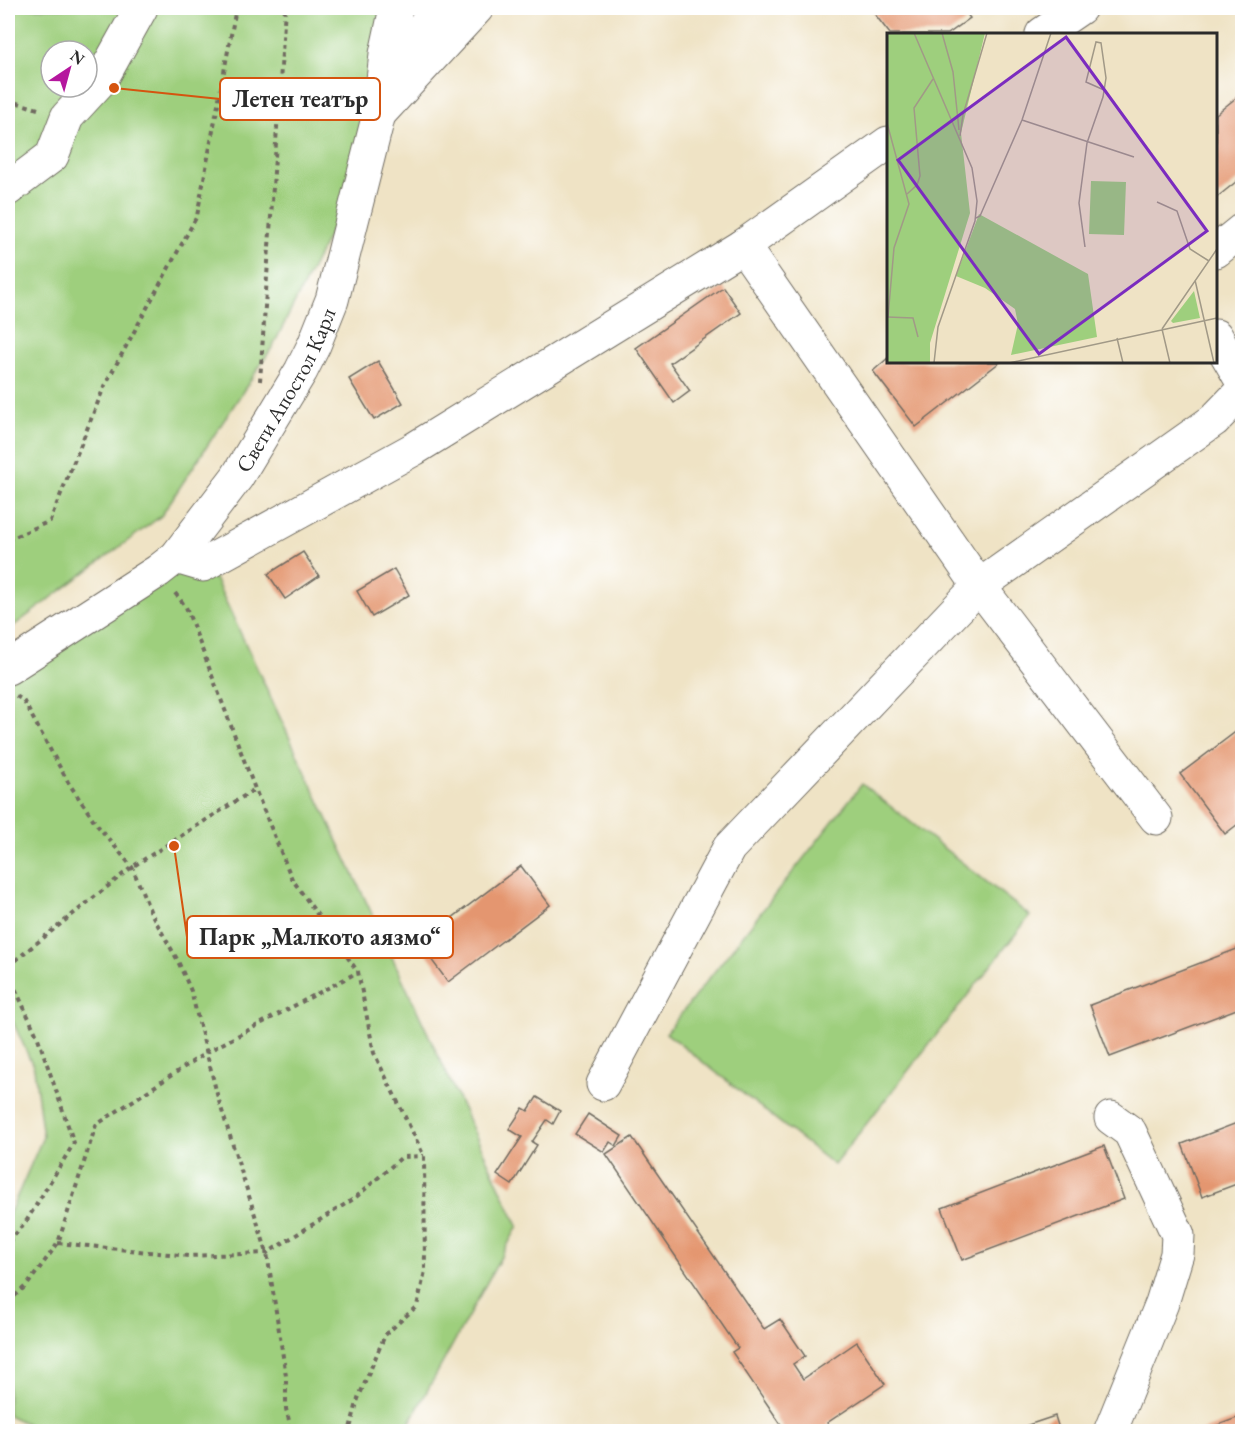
<svg xmlns="http://www.w3.org/2000/svg" width="1250" height="1439" font-family="'EB Garamond',serif">
<style>
.green{fill:#9ecf7d;stroke:#647d54;stroke-width:1.5;fill-rule:evenodd}
.building{fill:#e4966f}
.lines{fill:none;stroke-linecap:round;stroke-linejoin:round}
.minor-casing{stroke:#706b61;stroke-width:35}
.path{stroke:#706b61;stroke-width:4;stroke-dasharray:4.5 4.5;stroke-linecap:butt}
.minor{stroke:#fff;stroke-width:33}
.labels{text-anchor:middle;stroke-width:4.5;stroke-linejoin:round;paint-order:stroke}
.street-label{font-size:22px;fill:#2b2b2b;stroke:#fff}
.inset-road{fill:none;stroke:#a19987;stroke-width:1.5}
.view{fill:#7b2cbf;fill-opacity:0.15;stroke:#7b2cbf;stroke-width:3}
.inset-edge{fill:none;stroke:#2b2b2b;stroke-width:3}
.leader{fill:none;stroke:#d5540f;stroke-width:2}
.callout-dot{fill:#d5540f;stroke:#fff;stroke-width:2}
.callout{fill:#fff;stroke:#d5540f;stroke-width:2}
.callout-label{font-size:24px;text-anchor:middle;font-weight:bold;fill:#2b2b2b}
</style>
<rect width="100%" height="100%" fill="#fff"/>
<filter id="ink" filterUnits="userSpaceOnUse"><feTurbulence type="fractalNoise" baseFrequency=".0167" numOctaves="2"/><feDisplacementMap in="SourceGraphic" scale="12" xChannelSelector="R" yChannelSelector="G"/><feConvolveMatrix kernelMatrix="1 2 1 2 8 2 1 2 1" color-interpolation-filters="sRGB"/></filter>
<filter id="wash" filterUnits="userSpaceOnUse"><feTurbulence type="fractalNoise" baseFrequency=".008" numOctaves="4" result="noise"/><feDisplacementMap in="SourceGraphic" scale="24" xChannelSelector="R" yChannelSelector="G"/><feGaussianBlur stdDeviation="1.35" result="paint"/><feColorMatrix in="noise" values="0 0 0 0 0 0 0 0 0 0 0 0 0 0 0 0 0 1.4 0 .05"/><feComposite in="paint" operator="in"/></filter>
<g filter="url(#wash)">
<rect width="100%" height="100%" fill="#efe3c5"/>
<!-- green -->
<path class="green" d="M8 8H470L400 93 273 346 161 516 8 630ZM51 51H87V87H51Z
M203 553 518 1226 405 1431 44 1432 8 1415V1217L43 1137 34 1068 8 1011V681Z
M862 784 1030 916 834 1165 666 1033Z"/>
<g id="blocks">
<!-- building -->
<path class="building" d="M870 8H962L970 18 948 34H890Z
M1242 93V177L1216 198V114Z
M723 287 741 313 670 363 690 391 674 403 636 348Z
M888 358V362H1000L916 427 873 371Z
M378 361 403 403 374 420 349 379Z
M303 552 319 576 285 599 268 574Z
M394 569 409 595 372 617 357 591Z
M1242 727V821L1225 834 1180 774Z
M521 866 550 905 448 982 419 943Z
M1242 947V1007L1110 1057 1090 1005Z
M537 1097 560 1111 553 1124 547 1120 532 1142 537 1145 512 1185 497 1175 522 1137 509 1129 523 1108 528 1111Z
M588 1114 622 1136 616 1146 610 1142 604 1152 575 1134Z
M1242 1121V1182L1202 1197 1182 1144Z
M632 1137 764 1329 780 1319 805 1356 793 1364 803 1379 857 1342 885 1384 827 1423 833 1432H786L732 1352 738 1348 606 1154Z
M1104 1146 1124 1199 962 1260 942 1208Z
M1055 1416 1060 1432H1010V1431Z
M1242 1416V1432H1202V1431Z"/>
</g>
</g>
<g filter="url(#ink)">
<use href="#blocks" fill-opacity="0" stroke="#706b61" stroke-width="1.5"/>
<g class="lines">
<!-- minor casing -->
<g class="minor-casing">
<g id="minor">
<path d="M1042 34 1080 8"/>
<path d="M399 75 434 8"/>
<path d="M379 114 477 8"/>
<path d="M8 189 52 156 67 117 101 80 141 8"/>
<path d="M743 246 979 586 1156 818"/>
<path d="M1216 251 1242 230"/>
<path d="M1216 336 1242 381"/>
<path d="M176 557 203 565 414 449 743 246 888 143"/>
<path id="s1" d="M8 668 158 571 176 557 237 477 301 371 314 345 332 300 379 114 386 54 396 8"/>
<path d="M603 1084 729 848 979 586 1214 420 1242 391"/>
<path d="M1110 1432 1162 1303 1177 1254 1178 1235 1130 1132 1111 1118"/>
</g>
</g>
<!-- path -->
<path class="path" d="M8 100 38 109
M260 381 285 8
M8 540 50 521 104 387 197 216 236 8
M175 593 186 607 255 789 292 879 358 972 374 1053 424 1156 425 1271 417 1306 385 1335 358 1399 349 1432
M16 696 23 700 68 782 97 825 132 867 151 913 177 959 191 991 218 1098 267 1253 286 1376V1409L292 1432
M8 966 132 867 255 789
M8 973 38 1038 74 1143 27 1220 8 1243
M58 1243 189 1256 267 1253 355 1198 402 1157 424 1156
M8 1302 28 1284 58 1243 96 1125 207 1052 358 972
M8 1429 14 1432"/>
<!-- minor -->
<use href="#minor" class="minor"/>
</g>
</g>
<g class="labels">
<!-- street labels -->
<g class="street-label">
<text dy="8" stroke="none"><textPath href="#s1" startOffset="402">Свети Апостол Карл</textPath></text>
</g>
</g>
<!-- overview -->
<g transform="translate(887 33)">
<rect width="330" height="330" fill="#efe3c5"/>
<path d="M0 0H98L74 100 83 180 43 310V330H1L0 325ZM204 148 239 149 237 202 202 201ZM92 181 201 241 210 304 124 322 131 291 128 276 98 255 69 243ZM307 258 313 285 286 290 284 288Z" fill="#9ecf7d"/>
<path class="inset-road" d="M27 0 85 135 90 168 88 188 51 294 47 330M55 0 66 39 72 97M135 87 247 124M0 90 22 171 7 215 1 284M73 103 76 82 100 0M20 161 30 152 33 143 27 75 46 46M270 169 290 178 303 216 322 228M89 185 93 183 135 87 164 0M198 214 192 170 200 110 216 64 219 45 214 10 209 9 199 49 217 57M308 247 327 330M0 284 26 285 31 304M275 296 330 216M275 296 283 330M230 305 236 330M122 330 330 285"/>
<path class="view" d="M179 4 320 198 152 321 11 127Z"/>
<rect width="330" height="330" class="inset-edge"/>
</g>
<!-- callouts -->
<path class="leader" d="M114 88L220 99M174 846L187 937"/>
<g class="callout-dot">
<circle cx="114" cy="88" r="6"/>
<circle cx="174" cy="846" r="6"/>
</g>
<g class="callout">
<rect x="220" y="78" width="160" height="42" rx="6"/>
<rect x="187" y="916" width="266" height="42" rx="6"/>
</g>
<g class="callout-label">
<text x="300" y="107">Летен театър</text>
<text x="320" y="945">Парк „Малкото аязмо“</text>
</g>
<!-- margin -->
<rect width="1250" height="1439" fill="none" stroke="#fff" stroke-width="30"/>
<!-- north arrow -->
<g transform="translate(69 69) rotate(36)"><circle r="28" fill="#ffffff" stroke="#aaaaaa" stroke-width="1.5"/>
<path d="M0-4.5L10 22L0 15L-10 22Z" fill="#b5179e"/>
<text y="-9" font-size="16" font-weight="bold" text-anchor="middle" fill="#2b2b2b">N</text>
</g>
</svg>
